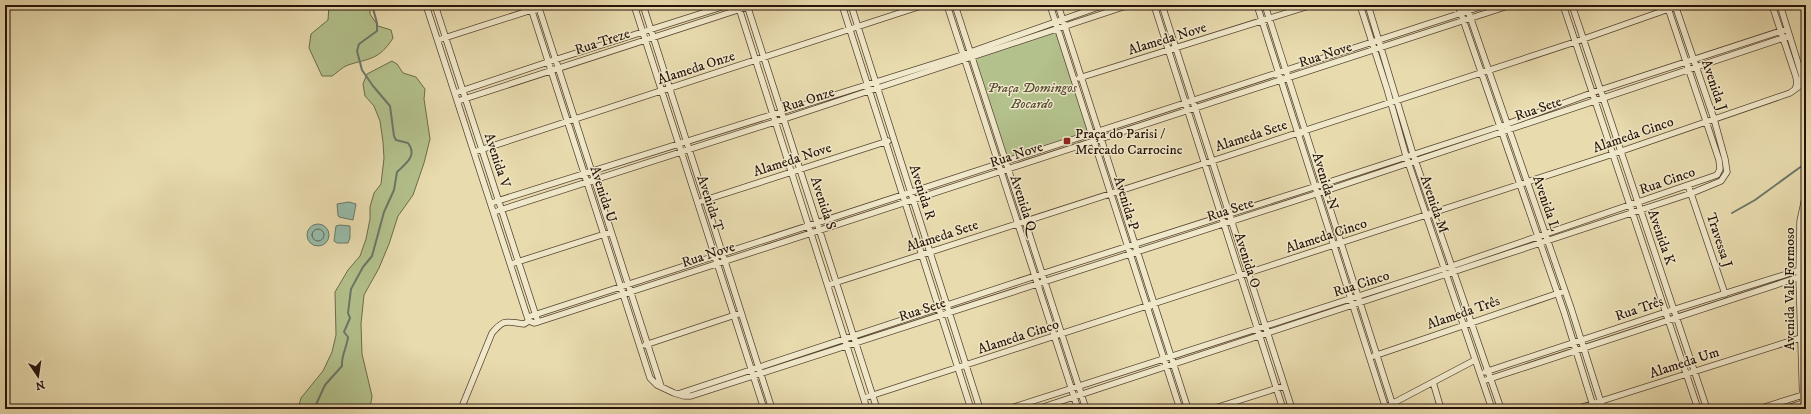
<svg xmlns="http://www.w3.org/2000/svg" width="1811" height="414" font-family="'IM FELL DW Pica',serif">
<style>
.green{fill:#b3c18c;stroke:#6c6a4a}
.water{fill:#97bba9;stroke:#6a7769}
.lines{fill:none;stroke-linecap:round;stroke-linejoin:round}
.shore{stroke:#5e6659;stroke-width:1}
.stream{stroke:#6a7769;stroke-width:2}
.minor-casing{stroke:#564432;stroke-width:7}
.minor{stroke:#f0e8ca;stroke-width:5.5}
.poi-dot{fill:#8f2418;stroke:#f0e8ca;stroke-width:1.5}
.labels{text-anchor:middle;stroke-width:3;stroke-linejoin:round;paint-order:stroke}
.street-label{font-size:14px;fill:#261209;stroke:#f0e8ca}
.park-label{font-size:14px;font-style:italic;fill:#574f37;stroke:#f0e8ca}
.poi-label{font-size:14px;fill:#261209;stroke:#f0e8ca;text-anchor:start}
</style>
<rect width="100%" height="100%" fill="#e8dbae"/>
<filter id="stains"><feTurbulence type="fractalNoise" baseFrequency=".005" numOctaves="4"/><feColorMatrix values="0 0 0 0 .2 0 0 0 0 .09 0 0 0 0 .02 0 0 0 .5 -.17"/></filter>
<radialGradient id="worn" r=".72"><stop offset=".6" stop-color="#630" stop-opacity="0"/><stop offset="1" stop-color="#630" stop-opacity=".3"/></radialGradient>
<!-- green -->
<path class="green" d="M329 5H370V14L378 26 391 30 393 38C379 60 370 58 348 65 342 67 337 73 332 76H322L309 48 311 34 328 20Z
M1057 29 1091 133 1006 160 974 58Z
M392 61 397 64 403 73 416 77 425 89 424 99 430 139 424 163 413 195 398 216 389 244 379 268 364 295 361 324 362 354 372 396 370 409H298L301 398 323 371 332 352 336 335 335 292 348 270 360 256 366 239 370 219V207L374 193 381 184 384 158 383 142 380 121 374 106 365 96 363 84 367 74Z"/>
<!-- water -->
<path class="water" d="M349 202 356 204 353 220 339 217 338 215 337 204Z
M307 235a11 11 0 1 1 22 0a11 11 0 1 1-22 0Z
M340 225 350 226V238L348 243H337L334 241 336 226Z"/>
<g class="lines">
<!-- shore -->
<path class="shore" d="M312 235a6 6 0 1 1 12 0a6 6 0 1 1-12 0Z"/>
<!-- stream -->
<path class="stream" d="M1732 213 1755 200 1806 163
M314 409 325 385 342 366C341 356 347 347 348 337L344 332 350 318 348 313 351 289 363 267 372 256 384 212 394 190 397 172C405 164 418 156 408 143L396 140 394 136 390 106 373 86 362 70 357 51 359 44 377 31V23L372 5"/>
<!-- minor casing -->
<g class="minor-casing">
<path id="minor" d="M426 5 528 319
M435 5 538 322
M530 5 650 378 657 385 674 393 684 396H691L1325 191 1789 36
M538 5 661 386
M634 5 764 409
M643 5 772 409
M738 5 867 409
M747 5 877 409
M842 5 971 409
M851 5 980 409
M947 5 1078 409
M955 5 1086 409
M1050 5 1180 409
M1058 5 1188 409
M1154 5 1283 409
M1162 5 1292 409
M1257 5 1386 409
M1265 5 1394 409
M1360 5 1387 89 1406 156 1492 409
M1368 5 1413 154 1501 409
M1458 5 1564 312 1594 409
M1466 5 1571 308 1603 409
M1563 5 1698 409
M1572 5 1707 409
M1772 5 1796 77 1797 84 1795 89
M438 40 547 5
M1079 78 1312 5
M455 93 548 62 728 5
M458 101 753 5
M474 152 924 5
M1688 185 1725 294
M702 201 888 141
M491 203 962 55 1104 5
M494 212 784 119 1129 5
M511 264 611 232
M828 285 1212 161 1575 42 1680 5
M528 317 1486 5
M529 321 534 323 538 322 1511 5
M645 345 741 313
M1374 356 1565 291
M1485 372 1666 312 1806 268
M1483 381 1806 275
M1433 382 1441 409
M678 394 1035 276 1323 184 1507 124 1600 90 1787 29
M864 398 1613 154 1790 93 1801 85 1802 76 1780 5
M461 409 492 333C505 318 506 322 524 324L529 321
M1008 409 1452 266 1717 175 1720 169 1719 160 1667 5
M1037 409 1692 193 1721 181 1727 172 1725 159 1714 119 1675 5
M1212 409 1284 386
M1382 409 1475 360
M1576 409 1800 338
M1758 409 1806 394
M1784 409 1806 402
M1803 409 1799 277 1800 221 1806 193"/>
</g>
<!-- minor -->
<use href="#minor" class="minor"/>
</g>
<!-- markers -->
<rect class="poi-dot" x="1063" y="137" width="8" height="8" rx="2"/>
<g class="labels">
<!-- street labels -->
<g class="street-label">
<text transform="translate(1167 38) rotate(-17)" y="5">Alameda Nove</text>
<text transform="translate(602 41) rotate(-18)" y="5">Rua Treze</text>
<text transform="translate(1325 54) rotate(-18)" y="5">Rua Nove</text>
<text transform="translate(696 67) rotate(-18)" y="5">Alameda Onze</text>
<text transform="translate(1715 85) rotate(71)" y="5">Avenida J</text>
<text transform="translate(808 99) rotate(-18)" y="5">Rua Onze</text>
<text transform="translate(1538 108) rotate(-19)" y="5">Rua Sete</text>
<text transform="translate(1633 134) rotate(-19)" y="5">Alameda Cinco</text>
<text transform="translate(1251 135) rotate(-18)" y="5">Alameda Sete</text>
<text transform="translate(1016 154) rotate(-18)" y="5">Rua Nove</text>
<text transform="translate(792 159) rotate(-18)" y="5">Alameda Nove</text>
<text transform="translate(498 160) rotate(72)" y="5">Avenida V</text>
<text transform="translate(1667 180) rotate(-19)" y="5">Rua Cinco</text>
<text transform="translate(1326 181) rotate(73)" y="5">Avenida N</text>
<text transform="translate(923 192) rotate(72)" y="5">Avenida R</text>
<text transform="translate(604 194) rotate(72)" y="5">Avenida U</text>
<text transform="translate(711 203) rotate(72)" y="5">Avenida T</text>
<text transform="translate(824 203) rotate(72)" y="5">Avenida S</text>
<text transform="translate(1024 203) rotate(72)" y="5">Avenida Q</text>
<text transform="translate(1127 203) rotate(73)" y="5">Avenida P</text>
<text transform="translate(1547 203) rotate(71)" y="5">Avenida L</text>
<text transform="translate(1435 204) rotate(71)" y="5">Avenida M</text>
<text transform="translate(1230 209) rotate(-18)" y="5">Rua Sete</text>
<text transform="translate(942 235) rotate(-18)" y="5">Alameda Sete</text>
<text transform="translate(1326 235) rotate(-18)" y="5">Alameda Cinco</text>
<text transform="translate(1662 237) rotate(71)" y="5">Avenida K</text>
<text transform="translate(1720 240) rotate(72)" y="5">Travessa J</text>
<text transform="translate(708 254) rotate(-18)" y="5">Rua Nove</text>
<text transform="translate(1248 260) rotate(72)" y="5">Avenida O</text>
<text transform="translate(1361 283) rotate(-18)" y="5">Rua Cinco</text>
<text transform="translate(1789 289) rotate(-90)" y="5">Avenida Vale Formoso</text>
<text transform="translate(1639 308) rotate(-19)" y="5">Rua Três</text>
<text transform="translate(922 309) rotate(-18)" y="5">Rua Sete</text>
<text transform="translate(1463 312) rotate(-19)" y="5">Alameda Três</text>
<text transform="translate(1018 336) rotate(-18)" y="5">Alameda Cinco</text>
<text transform="translate(1684 362) rotate(-18)" y="5">Alameda Um</text>
</g>
<!-- park labels -->
<g class="park-label">
<text x="1032" y="92">Praça Domingos<tspan x="1032" dy="16">Bocardo</tspan></text>
</g>
<!-- poi labels -->
<g class="poi-label">
<text x="1075" y="138">Praça do Parisi /<tspan x="1075" dy="16">Mercado Carrocine</tspan></text>
</g>
</g>
<!-- margin -->
<rect width="1811" height="414" fill="none" stroke="#e8dbae" stroke-width="20"/>
<rect x="6" y="6" width="1799" height="402" fill="none" stroke="#261209" stroke-width="2"/>
<rect x="10" y="10" width="1791" height="394" fill="none" stroke="#261209"/>
<!-- north arrow -->
<g transform="translate(38 376) rotate(167)" stroke="#f0e8ca" stroke-width="3" paint-order="stroke">
<path d="M0-3L7 15L0 10L-7 15Z" fill="#261209"/>
<text y="-6" font-size="11" font-weight="bold" text-anchor="middle" fill="#261209">N</text>
</g>
<rect width="100%" height="100%" filter="url(#stains)"/>
<rect width="100%" height="100%" fill="url(#worn)"/>
</svg>
